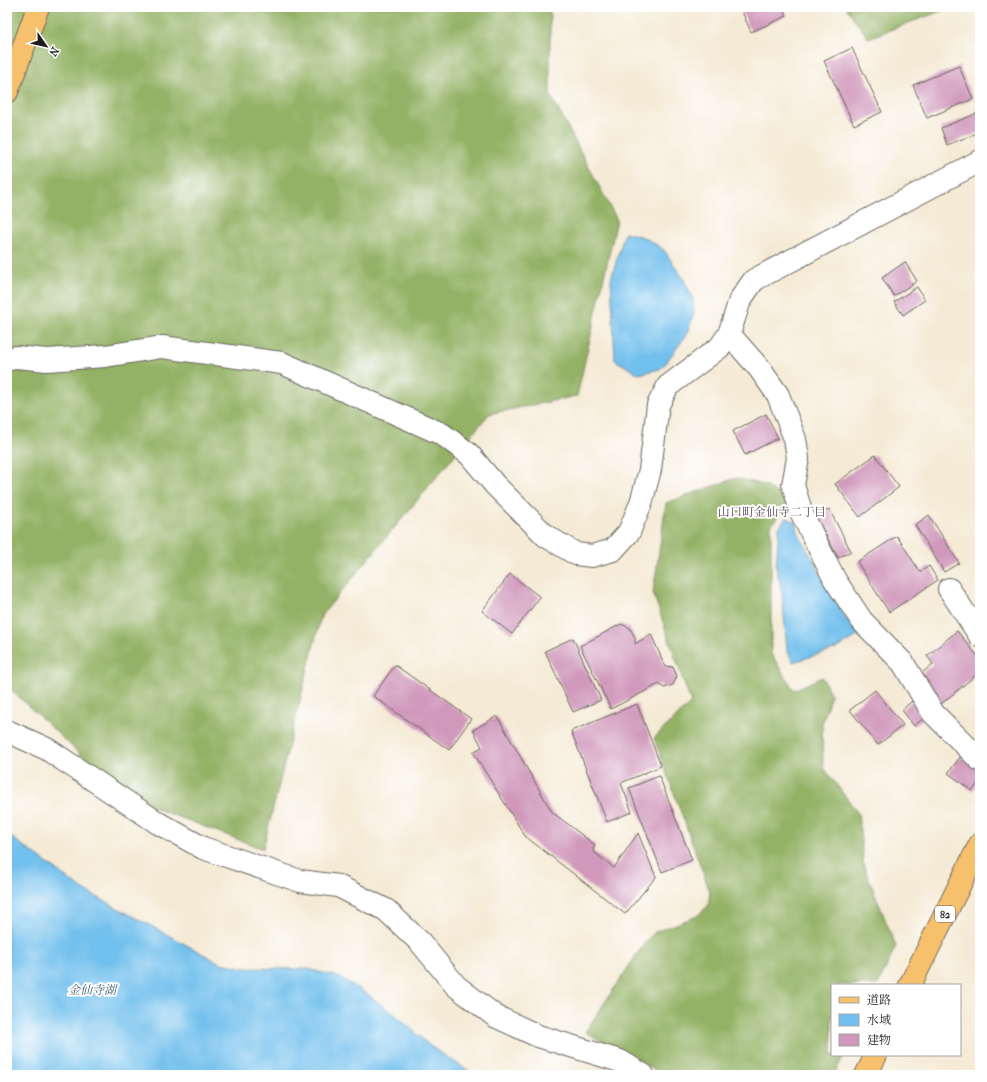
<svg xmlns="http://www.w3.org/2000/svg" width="987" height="1082" font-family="'IM FELL French Canon','Noto Serif JP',serif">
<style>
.forest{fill:#94b266;stroke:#586741}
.water{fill:#72c0ed;stroke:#476e84}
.building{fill:#d099bc}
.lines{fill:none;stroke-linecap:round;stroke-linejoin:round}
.street-casing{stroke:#68645d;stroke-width:24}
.primary-casing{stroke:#68645d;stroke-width:24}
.highway-casing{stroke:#68645d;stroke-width:24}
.street{stroke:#fff;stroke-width:22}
.primary{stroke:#f7c06c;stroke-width:22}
.highway{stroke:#f7c06c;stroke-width:22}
.labels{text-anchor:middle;stroke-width:4;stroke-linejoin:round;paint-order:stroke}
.shield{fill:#fff;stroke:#606060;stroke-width:1}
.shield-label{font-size:10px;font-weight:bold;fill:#1c1c1c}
.neighbourhood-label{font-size:12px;fill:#5b4854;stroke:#fff}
.water-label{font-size:12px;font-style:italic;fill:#3e5e70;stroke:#fff}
</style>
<rect width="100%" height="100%" fill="#fff"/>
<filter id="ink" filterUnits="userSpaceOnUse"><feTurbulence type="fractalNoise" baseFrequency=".025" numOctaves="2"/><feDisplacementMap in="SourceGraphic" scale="8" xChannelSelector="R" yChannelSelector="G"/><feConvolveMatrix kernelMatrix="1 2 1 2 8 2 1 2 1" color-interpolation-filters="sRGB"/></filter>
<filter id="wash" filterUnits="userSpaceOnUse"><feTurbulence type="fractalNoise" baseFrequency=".012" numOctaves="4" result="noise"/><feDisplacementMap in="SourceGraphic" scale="16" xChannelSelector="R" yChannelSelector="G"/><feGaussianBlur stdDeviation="0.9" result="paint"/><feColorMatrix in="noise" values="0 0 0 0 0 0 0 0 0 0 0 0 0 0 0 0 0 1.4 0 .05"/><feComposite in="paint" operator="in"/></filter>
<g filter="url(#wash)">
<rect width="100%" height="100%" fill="#f5ead5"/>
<!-- forest -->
<path class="forest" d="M7 7H550V94L617 220 577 396 489 414 321 616 263 849 126 797 7 686Z
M846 7H952L868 38Z
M736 478 764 485 789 501 771 526V654L794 690 822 677 831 695 822 724 823 767 858 813 864 867 896 946 878 985H832V1055H844L834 1075H664L585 1032 645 942 655 932 697 916 708 906 710 892 654 738 691 703 653 593 666 503Z"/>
<!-- water -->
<path class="water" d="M625 232 646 238 664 250 684 280 693 299 694 313 687 334 665 364 660 369 639 374 615 360 611 279Z
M786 517 796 523 799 535 846 619 859 635 836 649 793 662 787 650 782 592 776 566 779 528Z
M7 834 82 889 220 963 246 968 309 969 341 978 367 994 398 1017 430 1046 475 1075H7Z"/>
<g id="blocks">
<!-- building -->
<path class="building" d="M740 7H782L787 16 751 32Z
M852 48 882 112 854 125 824 61Z
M959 66 973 99 927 118 913 85Z
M980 112V132L947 145 941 128Z
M905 262 917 281 894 296 882 278Z
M917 287 925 300 903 315 894 302Z
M766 414 778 438 745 455 733 431Z
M875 455 899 487 860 517 835 484Z
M829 509 851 551 838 558 816 517Z
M929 515 959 563 944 572 915 525Z
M897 536 920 572 929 566 938 580 889 612 857 562Z
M510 574 540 597 512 634 482 611Z
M621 624 630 628 635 638V644L651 634 665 666 673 667 677 676 673 685 664 688 659 684 611 709 580 646Z
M957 631 980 659V680L976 675 941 704 917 677 933 664 927 656Z
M573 638 601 700 573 712 545 651Z
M395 665 471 719 449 750 373 696Z
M875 690 903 725 878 745 850 710Z
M912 701 925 717 914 726 902 710Z
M637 704 661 766 621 783 632 812 607 822 571 731Z
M497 716 552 812 595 845 593 851 614 868 638 833 656 877 625 914 525 836 473 752 482 747 473 730Z
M961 756 980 770V781L972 791 948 773Z
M659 776 692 860 662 872 629 788Z"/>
</g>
</g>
<g filter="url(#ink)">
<use href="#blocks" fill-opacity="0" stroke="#68645d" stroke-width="1"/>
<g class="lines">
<!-- street casing -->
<g class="street-casing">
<path id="street" d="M729 334 759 368 778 395 795 439 798 458 793 485 802 514 835 580 862 621 903 663 933 713 980 760
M7 360 16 357 47 360 105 356 162 347 282 363 442 434 469 454 495 485 546 536 576 554 592 556 613 550 629 532 641 503 650 470 658 405 668 386 720 347 729 334 740 300 754 280 980 161
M949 589 980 636
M7 731 47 749 158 823 203 848 300 881 338 886 386 910 420 942 456 986 495 1016 538 1036 620 1061 643 1075"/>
</g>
<!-- primary casing -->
<g class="primary-casing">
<path id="primary" d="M910 985 980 844
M866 1075 876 1055"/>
</g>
<!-- highway casing -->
<g class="highway-casing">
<path id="highway" d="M7 92 38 7"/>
</g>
<!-- street -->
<use href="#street" class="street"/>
<!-- primary -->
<use href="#primary" class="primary"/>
<!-- highway -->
<use href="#highway" class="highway"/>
</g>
</g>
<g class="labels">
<!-- shield labels -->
<rect class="shield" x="935" y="906" width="20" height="16" rx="3"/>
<g class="shield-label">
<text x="945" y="918">82</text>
</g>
<!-- neighbourhood labels -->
<g class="neighbourhood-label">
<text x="772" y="516">山口町金仙寺二丁目</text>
</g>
<!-- water labels -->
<g class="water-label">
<text x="92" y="994">金仙寺湖</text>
</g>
</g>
<!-- margin -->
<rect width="987" height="1082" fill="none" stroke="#fff" stroke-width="24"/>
<!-- legend -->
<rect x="831" y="984" width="130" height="72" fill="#ffffff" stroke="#a4a4a4"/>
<rect x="839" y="997" width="20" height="6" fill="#f7c06c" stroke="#a4a4a4"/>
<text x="867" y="1004" font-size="12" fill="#1c1c1c">道路</text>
<rect x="839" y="1014" width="20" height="12" fill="#72c0ed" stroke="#a4a4a4"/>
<text x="867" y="1024" font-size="12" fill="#1c1c1c">水域</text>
<rect x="839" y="1034" width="20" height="12" fill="#d099bc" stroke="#a4a4a4"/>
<text x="867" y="1044" font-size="12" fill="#1c1c1c">建物</text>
<!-- north arrow -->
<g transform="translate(46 46) rotate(124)" stroke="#ffffff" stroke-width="3" paint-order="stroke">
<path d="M0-3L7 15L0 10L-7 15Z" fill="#1c1c1c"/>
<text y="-6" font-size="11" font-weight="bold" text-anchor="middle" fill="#1c1c1c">N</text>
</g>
</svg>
